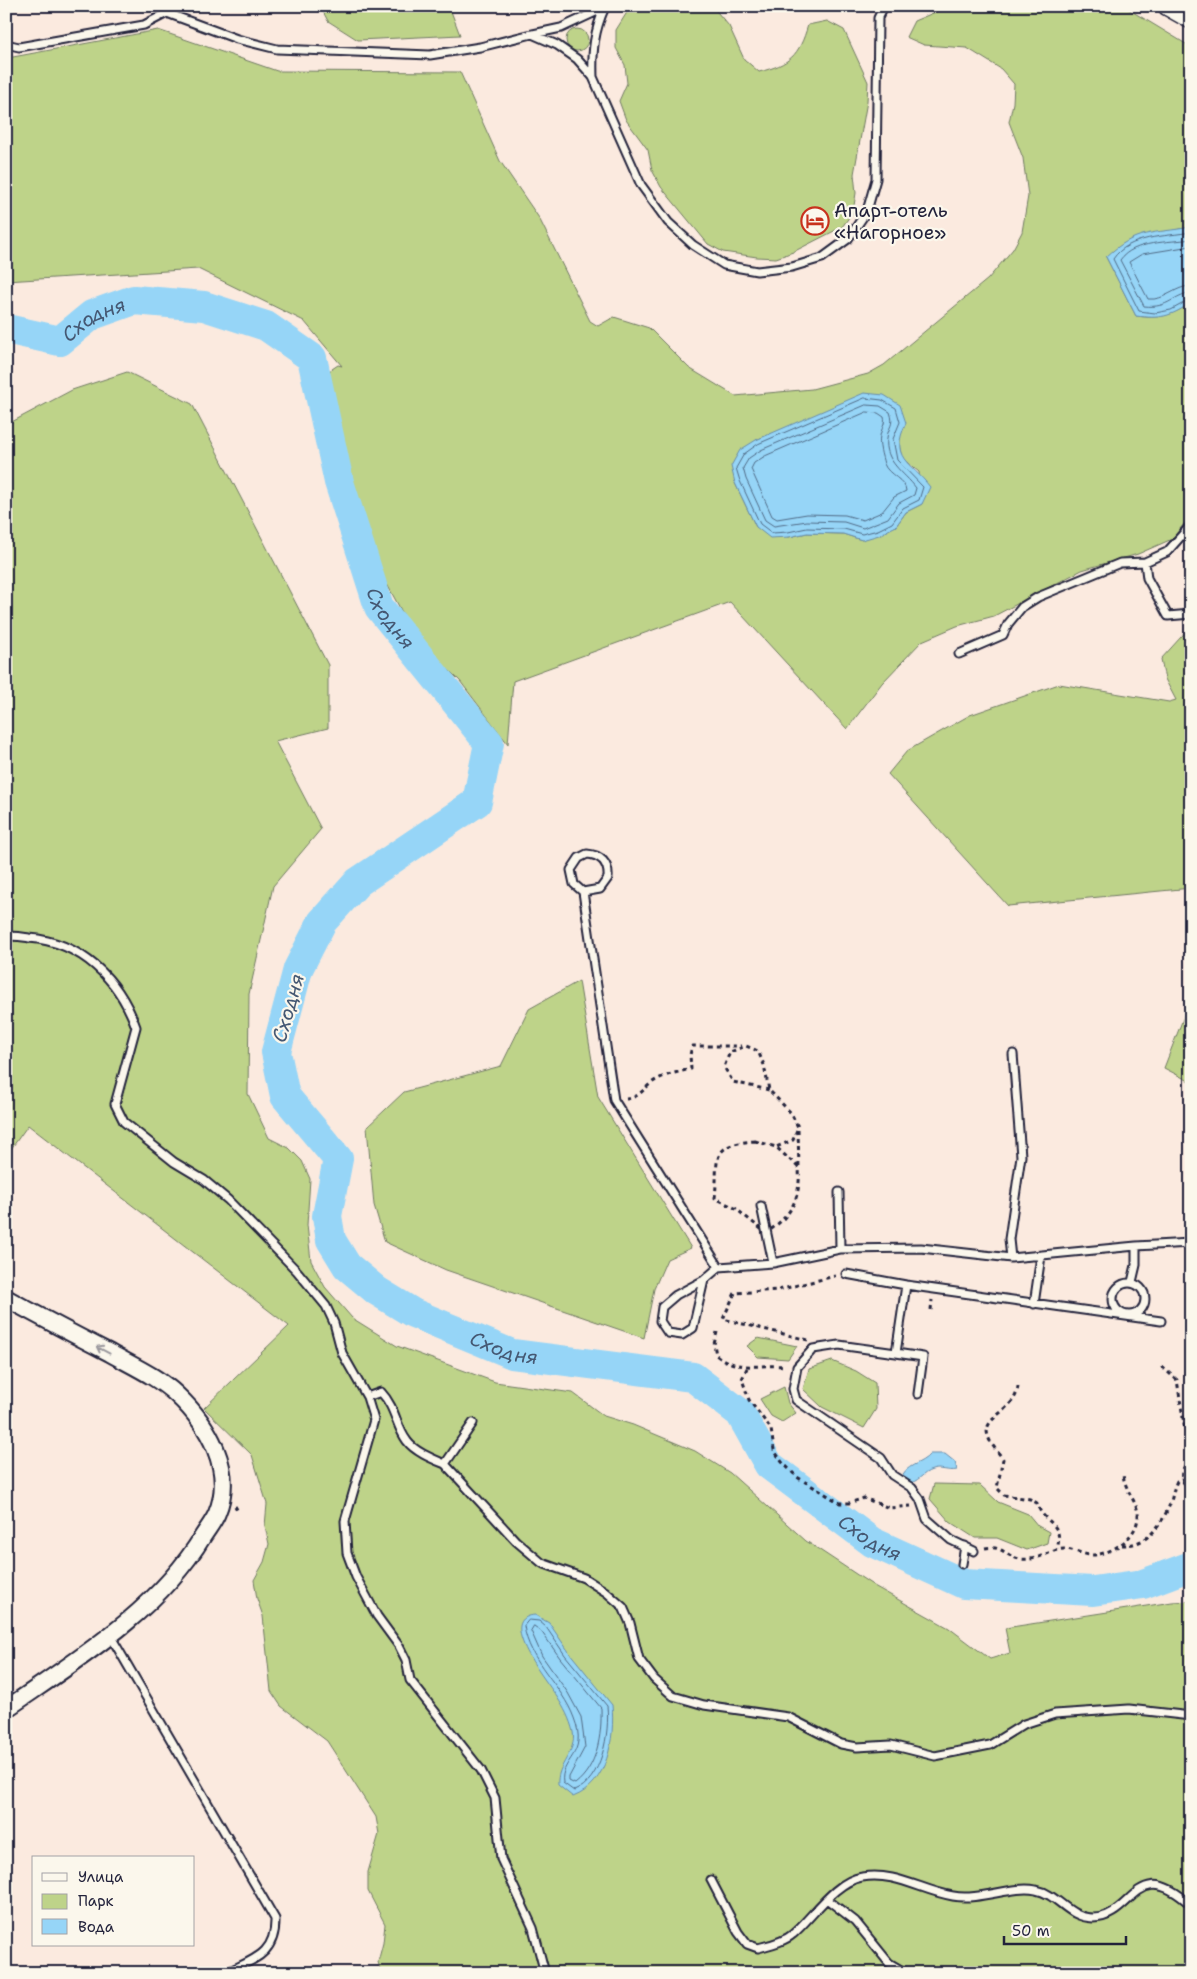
<svg xmlns="http://www.w3.org/2000/svg" width="1197" height="1979" font-family="'Shantell Sans',sans-serif">
<style>
.green{fill:#bed389;stroke:#707a62;fill-rule:evenodd}
.water{fill:#96d5f7;stroke:#688dac}
.lines{fill:none;stroke-linecap:round;stroke-linejoin:round}
.shore{stroke:#506a86;stroke-width:1}
.river{stroke:#96d5f7;stroke-width:30}
.service-casing{stroke:#22223b;stroke-width:11}
.tertiary-casing{stroke:#22223b;stroke-width:20}
.secondary-casing{stroke:#22223b;stroke-width:22}
.path{stroke:#22223b;stroke-width:3;stroke-dasharray:4 4;stroke-linecap:butt}
.service{stroke:#fbf7ec;stroke-width:7}
.tertiary{stroke:#fbf7ec;stroke-width:16}
.secondary{stroke:#fbf7ec;stroke-width:19}
.oneway{stroke:#99979c}
.labels{text-anchor:middle;stroke-width:4.5;stroke-linejoin:round;paint-order:stroke}
.poi-label{font-size:19px;fill:#22223b;stroke:#fbf7ec;text-anchor:start}
.water-label{font-size:20px;font-style:italic;fill:#455873;stroke:#fbf7ec}
</style>
<rect width="100%" height="100%" fill="#fbeadf"/>
<filter id="ink" filterUnits="userSpaceOnUse"><feTurbulence type="fractalNoise" baseFrequency=".02" numOctaves="2"/><feDisplacementMap in="SourceGraphic" scale="10" xChannelSelector="R" yChannelSelector="G"/><feConvolveMatrix kernelMatrix="1 2 1 2 8 2 1 2 1" color-interpolation-filters="sRGB"/></filter>
<g filter="url(#ink)">
<!-- green -->
<path class="green" d="M320 6H449L460 35 358 40 328 21Z
M631 6H712L729 26 744 59 759 72C790 64 799 56 808 25L827 21 844 30 868 82 867 101 854 174 856 193 853 212 842 227 793 252 776 258 757 257 723 252 708 244 661 187 652 170 648 150 626 120 619 101 627 83 625 65 616 48V30Z
M950 6H979L1002 12 1004 6H1123L1191 47V227L1174 230 1106 257 1136 316C1160 319 1170 316 1191 303V515L1172 539 1138 554 1082 570 994 616 957 626 922 641 882 683 847 729 730 602 513 681 508 744 460 681 416 638 381 573 350 488 323 375 338 365 342 366 304 321 198 269 6 281V56L13 57 158 30 277 71 460 72 500 161 539 218 590 321 598 326 614 317 649 328 689 368 735 396 812 389 868 374 884 365 988 279 1013 249 1022 232 1028 196 1023 158 1009 122 1013 103 1014 84 1001 69 967 48 924 45 906 37 914 21ZM811 418 898 440 902 458 919 472 922 504 906 512 896 526 862 540 843 534 807 533 789 537 756 527 735 483 756 440Z
M566 40a11 11 0 1 1 22 0a11 11 0 1 1-22 0Z
M127 372 192 404 328 665V728L275 741 321 829 273 886 249 994 248 1094 269 1138 289 1148 302 1161 310 1179 307 1225 311 1261 325 1287 352 1318 397 1346 495 1382 573 1393 604 1416 633 1425 695 1451 730 1473 806 1541 874 1586 949 1628 990 1659 1010 1653 1005 1628 1172 1602 1191 1601V1973H381L378 1962 383 1943 385 1924 368 1891V1872L379 1834 376 1817 327 1741 281 1706 271 1691 263 1616 257 1599 254 1580 264 1562 269 1544 265 1526 267 1504 252 1455 204 1408 289 1326 28 1125 6 1156V425L72 390Z
M1191 626V888L1008 906 888 774 907 751 970 715 1059 684 1169 702 1176 700 1165 679 1161 659Z
M579 981 598 1097 691 1248 667 1259 654 1289 644 1338 446 1270 385 1242 374 1205 367 1127 404 1092 501 1066 529 1009Z
M1191 998V1082L1164 1068Z
M758 1338 797 1346 788 1359 758 1357 747 1346Z
M832 1361 856 1371 875 1383 876 1409 864 1428 822 1407 803 1389 809 1369Z
M784 1387 788 1403 796 1413 782 1422 771 1416 760 1399Z
M934 1484 980 1485 998 1502 1028 1514 1038 1526 1049 1532 1047 1543 1027 1550 997 1538H975L950 1522 930 1499Z"/>
<!-- water -->
<path class="water" d="M1191 227V303C1170 317 1160 319 1136 316L1106 257C1136 229 1153 234 1191 227Z
M864 393 884 395 900 405 906 423C889 459 910 461 930 487L922 504 906 512 896 526 879 535 862 540 843 534 807 533 789 537 770 538 756 527 735 483 731 466 740 450 756 440Z
M930 1454H945L955 1462 957 1470C948 1472 940 1467 932 1470 922 1473 919 1482 907 1484L901 1479C905 1464 921 1465 930 1454Z
M535 1615 549 1623 569 1652 612 1705C615 1738 608 1784 573 1797L558 1785C556 1764 577 1753 573 1732 570 1719 564 1708 557 1697 548 1683 494 1618 535 1615Z"/>
<g class="lines">
<!-- shore -->
<path class="shore" d="M1191 232C1165 237 1129 235 1113 259L1139 311 1155 313 1171 310 1191 299
M1191 239C1169 243 1134 240 1120 260L1144 306C1170 309 1173 294 1191 293
M1191 246 1142 254 1129 262 1148 299C1165 301 1175 286 1191 286
M865 398 882 400 896 408 900 422 893 439 897 460 923 487 919 500 903 508 892 523 878 530 862 534 844 529 807 528 788 532 772 533 760 524 740 481 736 468 744 454 758 444Z
M866 405 880 406 890 412C895 426 888 426 887 438 884 462 904 472 916 488L914 495 899 503 888 518 863 528 844 522 807 521 774 526 765 520 746 479 743 468 749 458 761 450Z
M867 412 878 413 884 417C886 424 881 429 880 436 878 444 882 456 884 464 888 475 906 480 906 491L894 497 882 512 863 520 845 515 807 514 777 519 772 516 751 469 754 463 765 456Z
M529 1620 539 1621 546 1627 565 1655 607 1706C610 1732 602 1781 574 1791L563 1783C559 1759 589 1756 574 1718 562 1685 529 1662 524 1626Z
M534 1626 541 1631 560 1658 601 1708C602 1736 597 1767 575 1784L569 1781V1777L585 1747 581 1717 568 1693 542 1656 531 1631Z"/>
<!-- river -->
<path class="river" id="s1" d="M6 329 60 341 92 315 134 300 204 306 266 326 312 358 339 482 379 607 489 743 477 802 358 882 322 922 298 969 276 1052 285 1096 338 1159 327 1216 331 1240 347 1266 377 1291 413 1313 512 1354 693 1377 740 1413 769 1465 872 1542 964 1584 1093 1591 1143 1584 1191 1566"/>
<!-- service casing -->
<g class="service-casing">
<path id="service" d="M533 34 561 28 604 8
M6 44 19 47 144 25 167 13 237 39 277 49 430 55 480 47 532 34 557 45 577 59 593 77 641 185 668 222 693 245 724 265 757 271 792 267 822 258 848 239 867 211 876 179 878 18 884 6
M593 77C592 51 594 31 605 7
M1145 562 1147 578 1168 616 1191 614
M959 654 1003 635 1008 624 1022 607 1038 597 1120 563 1145 562 1167 552 1191 525
M587 854C601 855 609 863 608 878L600 889 583 892 574 884 571 870 579 858Z
M583 892 614 1100 719 1267 773 1263 840 1249 921 1248 1011 1258 1136 1246 1191 1243
M6 937C14 935 22 937 29 938 81 942 119 979 136 1027L115 1104 124 1122 174 1162 204 1180 228 1200 297 1271 326 1306 334 1323 342 1353 367 1397 374 1420 345 1521 347 1553 356 1577 377 1616 399 1646 406 1660 410 1680 481 1770 495 1798 501 1859 533 1928 545 1973
M839 1192 840 1249
M761 1206 773 1263
M1011 1258 1009 1239 1021 1156 1013 1054
M846 1274 906 1285 1161 1321
M704 1280 693 1328 682 1335 668 1333 660 1321 662 1307 676 1295Z
M704 1280 719 1267
M1132 1282 1136 1265V1246
M1113 1299a16 16 0 1 1 32 0a16 16 0 1 1-32 0Z
M906 1285 896 1353 839 1345 813 1349 797 1367 793 1389 796 1400 881 1458 892 1475 912 1488 920 1499 927 1519 951 1540 974 1551
M1034 1304 1041 1256
M896 1353 923 1357 918 1394
M367 1397 381 1392C396 1408 396 1427 407 1441 415 1452 433 1459 445 1464L516 1541 542 1563 584 1578 606 1592 623 1607 630 1623 639 1659 654 1679 673 1696 704 1705 788 1717 841 1744 857 1747 891 1745 935 1756 990 1745 1024 1724 1055 1714 1129 1709 1191 1716
M445 1464 473 1423
M962 1564 965 1546
M110 1635 275 1919C276 1955 253 1959 226 1973
M711 1880 738 1932 747 1944 758 1948C769 1945 784 1942 793 1934 812 1918 835 1881 862 1877 895 1871 922 1891 953 1896 980 1901 1013 1885 1036 1890 1058 1894 1068 1918 1093 1918 1134 1918 1135 1854 1191 1905
M828 1900 855 1921 889 1963 906 1973"/>
</g>
<!-- tertiary casing -->
<g class="tertiary-casing">
<path id="tertiary" d="M6 1298C40 1317 75 1335 110 1353 133 1366 158 1377 177 1395 208 1424 235 1470 217 1513 214 1521 208 1528 203 1536 158 1611 77 1660 6 1709"/>
</g>
<!-- secondary casing -->
<g class="secondary-casing">
<path id="secondary" d="M1168 6 1191 19"/>
</g>
<!-- path -->
<path class="path" d="M769 1090 733 1082 724 1067 730 1052 746 1046 758 1051 764 1065 769 1090 791 1113 798 1127 793 1140 776 1147
M626 1099C640 1098 645 1086 656 1080 667 1074 679 1072 691 1069L690 1055 692 1046H742
M798 1130 799 1168
M755 1141 776 1147 799 1168C801 1199 791 1216 766 1233L735 1208 715 1198C719 1162 707 1144 755 1141Z
M931 1310 932 1300
M717 1332 714 1344 716 1355C738 1372 760 1364 786 1366
M808 1340 723 1319 735 1293 778 1290 835 1276
M1162 1367 1177 1380 1185 1430 1191 1438
M747 1368 742 1379 749 1400 771 1429 774 1450 782 1462 797 1477 840 1503H849L864 1498 889 1508 911 1506
M1018 1386C1016 1412 981 1416 988 1436 990 1444 999 1453 1003 1459L997 1488 1004 1495 1030 1499 1037 1503C1042 1524 1065 1521 1057 1549
M1191 1460C1180 1468 1177 1481 1191 1489
M235 1506 239 1513
M1122 1545C1147 1546 1161 1526 1170 1504 1173 1496 1173 1489 1177 1481L1191 1476
M985 1548C1003 1545 1006 1557 1020 1559 1035 1561 1044 1554 1057 1550 1071 1546 1082 1556 1094 1555 1114 1553 1139 1536 1138 1514 1138 1504 1125 1490 1123 1475"/>
<!-- service -->
<use href="#service" class="service"/>
<!-- tertiary -->
<use href="#tertiary" class="tertiary"/>
<!-- secondary -->
<use href="#secondary" class="secondary"/>
</g>
<!-- one-way arrows -->
<defs><path id="oneway-shaft" d="M-6 0H5M1.5-3L5.5 0L1.5 3" fill="none" stroke-width="1.6" stroke-linecap="round" stroke-linejoin="round" transform="scale(1.25)"/></defs>
<use class="oneway" href="#oneway-shaft" transform="translate(103 1350) rotate(-152)"/>
</g>
<!-- icons -->
<defs>
<g id="hotel-ring" transform="scale(1.4375)"><circle r="9.5" fill="#fbf7ec" stroke="#c8321e" stroke-width="1.5"/><path d="M-6-4.5h1.5V1H6V5H4.5V3h-9V5H-6ZM-4 0a1.8 1.8 0 1 1 3.6 0ZM.5 0V-2.5h3Q6-2.5 6 0Z" fill="#c8321e"/></g>
</defs>
<g fill-rule="evenodd">
<use href="#hotel-ring" x="815" y="221"/>
</g>
<g class="labels">
<!-- poi labels -->
<g class="poi-label">
<text x="834" y="217">Апарт-отель<tspan x="834" dy="22">«Нагорное»</tspan></text>
</g>
<!-- water labels -->
<g class="water-label">
<text dy="7" stroke="none"><textPath href="#s1" startOffset="96">Сходня</textPath></text>
<text dy="7" stroke="none"><textPath href="#s1" startOffset="606">Сходня</textPath></text>
<text transform="translate(288 1008) rotate(-74)" y="7">Сходня</text>
<text dy="7" stroke="none"><textPath href="#s1" startOffset="1581">Сходня</textPath></text>
<text dy="7" stroke="none"><textPath href="#s1" startOffset="2016">Сходня</textPath></text>
</g>
</g>
<!-- margin -->
<rect width="1197" height="1979" fill="none" stroke="#fbf7ec" stroke-width="25"/>
<rect x="12" y="12" width="1172" height="1954" fill="none" stroke="#22223b" stroke-width="2" filter="url(#ink)"/>
<!-- legend -->
<rect x="32" y="1856" width="162" height="90" fill="#fbf7ec" stroke="#a4a2a5"/>
<rect x="42" y="1873" width="25" height="8" fill="#fbf7ec" stroke="#a4a2a5"/>
<text x="78" y="1882" font-size="15" fill="#22223b">Улица</text>
<rect x="42" y="1894" width="25" height="15" fill="#bed389" stroke="#a4a2a5"/>
<text x="78" y="1906" font-size="15" fill="#22223b">Парк</text>
<rect x="42" y="1919" width="25" height="15" fill="#96d5f7" stroke="#a4a2a5"/>
<text x="78" y="1932" font-size="15" fill="#22223b">Вода</text>
<!-- scale -->
<path d="M1004 1936v8h122v-8" fill="none" stroke="#22223b" stroke-width="2.5"/>
<text x="1012" y="1936" font-size="15" fill="#22223b" stroke="#fbf7ec" stroke-width="4" paint-order="stroke">50 m</text>
</svg>
